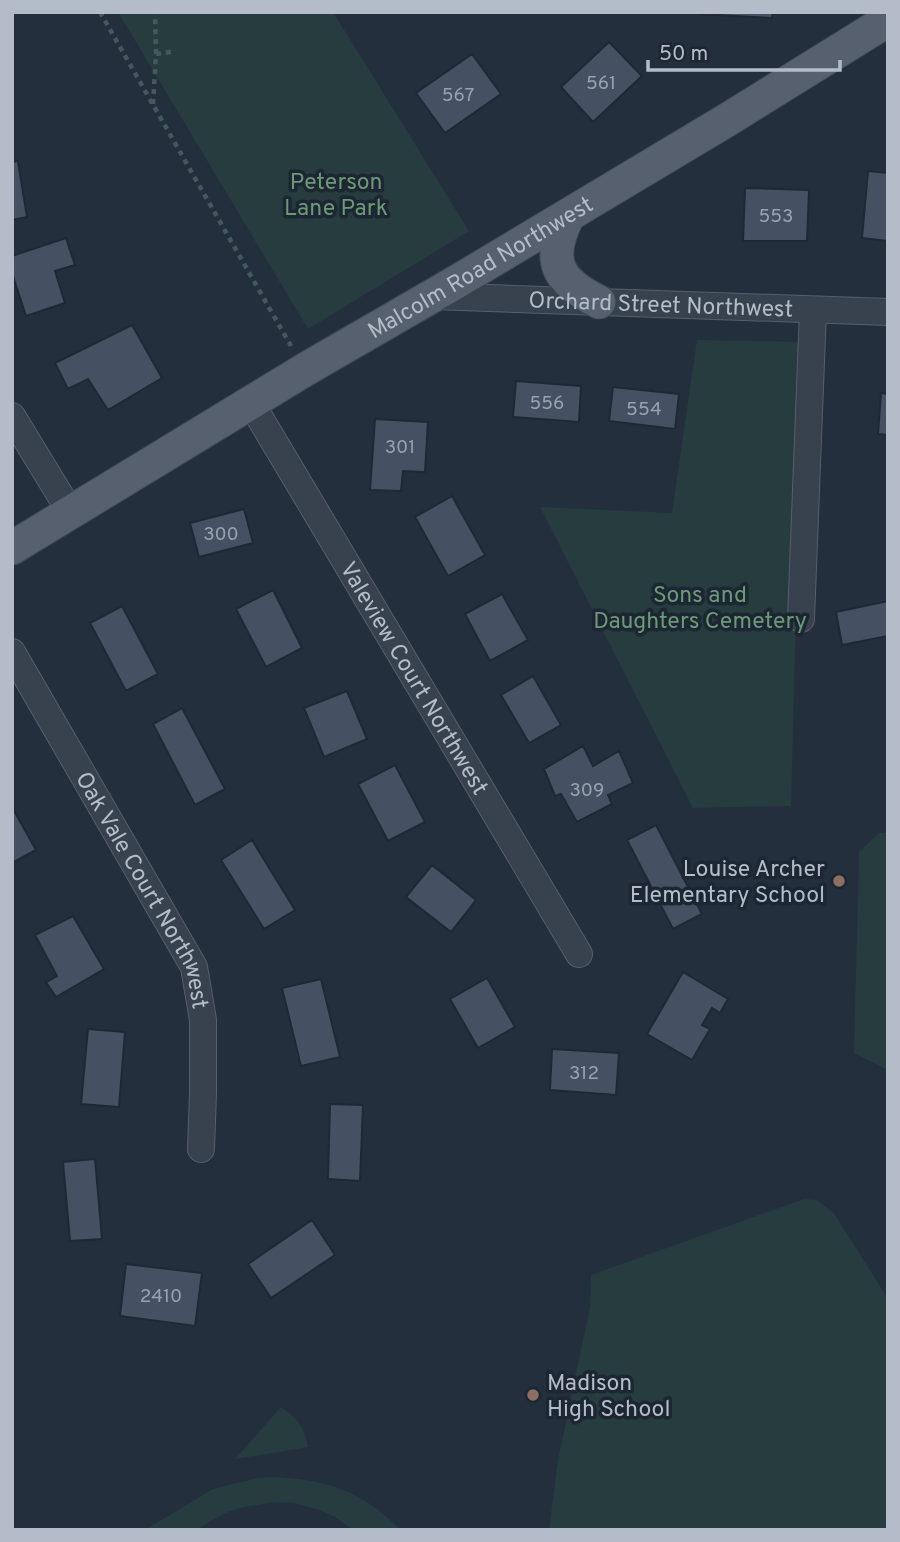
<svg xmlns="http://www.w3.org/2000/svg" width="900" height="1542" font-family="Overpass,sans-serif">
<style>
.green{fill:#263c3f}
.building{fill:#455162;stroke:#1f2835;stroke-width:2}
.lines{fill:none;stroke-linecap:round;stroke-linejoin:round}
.minor-casing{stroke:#565f6c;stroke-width:28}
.major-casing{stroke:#414a57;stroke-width:35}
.path{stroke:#44595c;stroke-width:4.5;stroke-dasharray:5 5;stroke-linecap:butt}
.minor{stroke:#38414e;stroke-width:26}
.major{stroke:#56606e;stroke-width:33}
.education-dot{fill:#8d6e63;stroke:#1d2633;stroke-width:2.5}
.labels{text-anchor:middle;stroke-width:7;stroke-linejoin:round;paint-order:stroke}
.number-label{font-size:19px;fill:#98a1af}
.park-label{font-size:23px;fill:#6b9a76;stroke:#1d2633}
.street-label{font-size:23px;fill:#b4bcc9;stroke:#1d2633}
.poi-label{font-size:23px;fill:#b4bcc9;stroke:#1d2633;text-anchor:end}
</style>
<rect width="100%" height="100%" fill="#242f3e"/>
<!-- green -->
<path class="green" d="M118 12H333L469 231 308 329Z
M697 340 803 342 791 806 693 808 540 507 672 513Z
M879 833H888V1070L854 1053 859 852Z
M804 1199 816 1200 834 1213 888 1299V1530H549L558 1460 590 1307 591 1275Z
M281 1407C298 1419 304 1426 308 1447L235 1459Z
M276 1477C327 1480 365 1492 400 1530H353L335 1517 317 1509 294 1503 275 1502 244 1507 225 1513 195 1530H145L213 1489 258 1478Z"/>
<!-- building -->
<path class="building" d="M698 12H773L772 18 698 14Z
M609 42 642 76 593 122 561 87Z
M472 54 501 94 445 133 416 93Z
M18 161 27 217 12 220V162Z
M868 171 888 173V241L862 238Z
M745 188 809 190 807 241H743Z
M66 238 75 265 55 271 65 303 26 316 12 273V256Z
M132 325 162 378 108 410 88 379 68 389 55 363Z
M516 381 581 386 579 422 513 417Z
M613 387 679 394 675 429 609 421Z
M881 393 888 394V435L878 434Z
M375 419 428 422 425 472 403 471 401 491 370 490Z
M452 496 485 555 448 576 415 517Z
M244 509 253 543 199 557 190 523Z
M273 590 302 648 266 667 236 609Z
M502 594 528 640 490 661 465 614Z
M888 601V636L842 645 836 612Z
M122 606 158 674 126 691 90 623Z
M533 676 561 725 529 743 501 695Z
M347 691 367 739 324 757 304 708Z
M182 708 225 789 195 805 153 724Z
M583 746 593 766 619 751 633 783 608 795 612 804 577 822 561 794 555 796 544 769Z
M395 765 425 822 388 841 358 784Z
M12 807 36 850 12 863Z
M656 825 702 914 673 929 627 840Z
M252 840 295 910 264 929 221 860Z
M432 865 476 900 451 932 406 897Z
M73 916 104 969 56 997 46 982 57 976 35 935Z
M683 972 728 999 720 1013 712 1008 702 1025 710 1029 692 1060 647 1034Z
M487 978 515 1027 478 1048 450 999Z
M321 979 340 1057 301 1066 282 988Z
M88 1029 125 1032 119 1107 81 1104Z
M552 1049 619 1053 616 1095 550 1090Z
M330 1104 363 1105 360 1181 328 1179Z
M95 1159 102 1239 70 1241 63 1162Z
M312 1220 335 1255 271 1298 248 1264Z
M126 1264 202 1273 195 1326 120 1316Z"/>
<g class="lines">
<!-- minor casing -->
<g class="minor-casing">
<g id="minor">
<path id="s1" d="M433 296 888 312"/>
<path id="s2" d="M251 403 579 954"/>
<path d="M12 416 71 513"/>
<path d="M801 619 813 310"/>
<path id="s3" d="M12 652 194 967 203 1020V1093L201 1149"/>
</g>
</g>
<!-- major casing -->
<g class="major-casing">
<g id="major">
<path d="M568 216C546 260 556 281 599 302"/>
<path id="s4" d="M12 548 306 369 453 284 727 120 888 20"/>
</g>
</g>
<!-- path -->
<path class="path" d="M100 12 291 346
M156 54 176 51
M153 104 156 54 155 12"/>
<!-- minor -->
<use href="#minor" class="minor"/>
<!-- major -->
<use href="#major" class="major"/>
</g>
<!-- markers -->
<g class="education-dot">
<circle cx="839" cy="881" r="7"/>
<circle cx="533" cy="1395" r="7"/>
</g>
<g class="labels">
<!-- number labels -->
<g class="number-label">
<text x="601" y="89">561</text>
<text x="458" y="101">567</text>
<text x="776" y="222">553</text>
<text x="547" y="409">556</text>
<text x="644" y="415">554</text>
<text x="400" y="453">301</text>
<text x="221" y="540">300</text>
<text x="587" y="796">309</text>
<text x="584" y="1079">312</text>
<text x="161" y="1302">2410</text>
</g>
<!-- park labels -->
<g class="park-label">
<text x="336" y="189">Peterson<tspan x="336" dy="26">Lane Park</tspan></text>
<text x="700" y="602">Sons and<tspan x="700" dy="26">Daughters Cemetery</tspan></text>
</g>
<!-- street labels -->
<g class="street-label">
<text dy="8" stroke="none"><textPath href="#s4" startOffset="546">Malcolm Road Northwest</textPath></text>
<text dy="8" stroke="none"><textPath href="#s1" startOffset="228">Orchard Street Northwest</textPath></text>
<text dy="8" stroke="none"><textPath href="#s2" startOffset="320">Valeview Court Northwest</textPath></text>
<text dy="8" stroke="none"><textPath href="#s3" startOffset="273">Oak Vale Court Northwest</textPath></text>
</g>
<!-- poi labels -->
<g class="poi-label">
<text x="825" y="876">Louise Archer<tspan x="825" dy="26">Elementary School</tspan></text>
<text x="547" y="1390" text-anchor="start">Madison<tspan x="547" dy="26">High School</tspan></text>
</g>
</g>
<!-- border -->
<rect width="900" height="1542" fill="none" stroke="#b4bcc9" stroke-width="28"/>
<!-- scale -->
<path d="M648 60v10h192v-10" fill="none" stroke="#b4bcc9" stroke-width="3.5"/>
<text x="659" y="60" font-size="21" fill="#b4bcc9" stroke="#1d2633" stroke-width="5" paint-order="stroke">50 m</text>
</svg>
